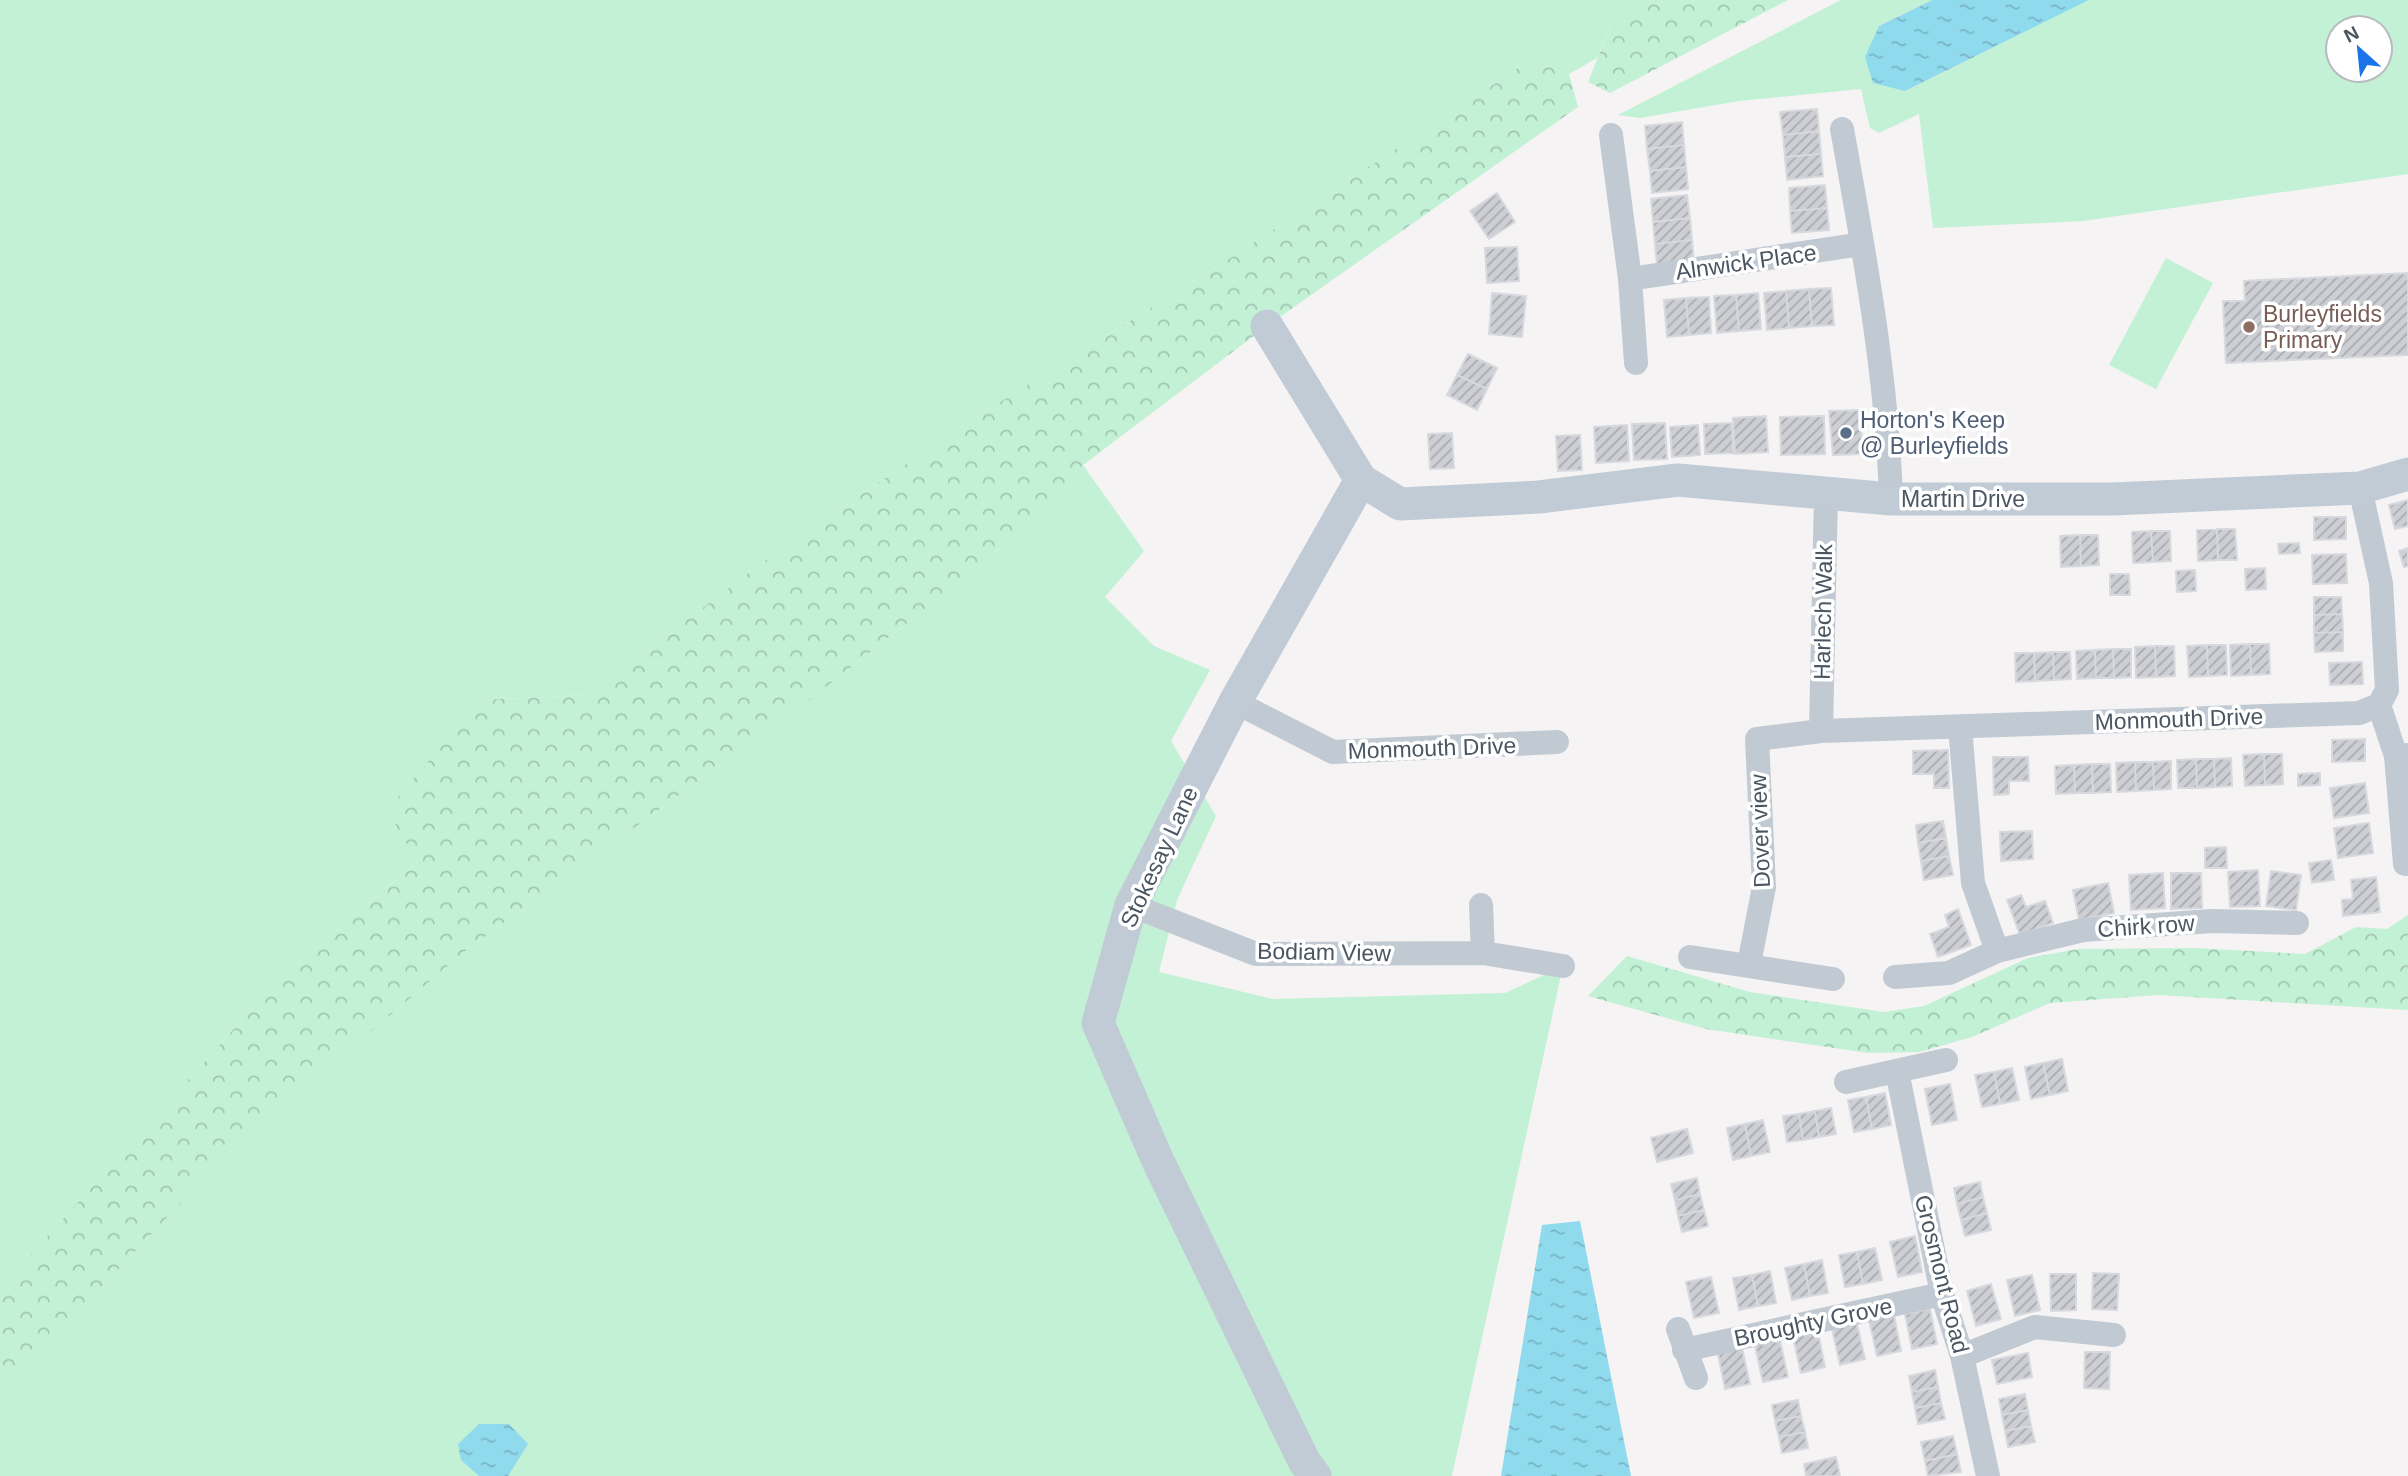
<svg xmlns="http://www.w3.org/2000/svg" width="2408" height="1476" font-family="Arial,sans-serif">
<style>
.green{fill:#c3f1d5;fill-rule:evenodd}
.forest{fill:url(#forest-crowns)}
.water{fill:url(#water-ripples)}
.building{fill:url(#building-hatch);stroke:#d7d9de;stroke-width:2}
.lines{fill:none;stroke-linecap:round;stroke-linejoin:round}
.street{stroke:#c1cad2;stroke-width:24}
.secondary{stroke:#c1cbd6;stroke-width:33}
.education-dot{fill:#8d6e63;stroke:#fff;stroke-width:2.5}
.service-dot{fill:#5c6f8a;stroke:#fff;stroke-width:2.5}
.labels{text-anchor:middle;stroke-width:7;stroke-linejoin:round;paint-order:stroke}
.street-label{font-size:23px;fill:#4a5661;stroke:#fff}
.education-label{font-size:23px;fill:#785e54;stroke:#fff;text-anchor:start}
.service-label{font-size:23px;fill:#4e5e75;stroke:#fff;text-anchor:start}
</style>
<defs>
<pattern id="forest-crowns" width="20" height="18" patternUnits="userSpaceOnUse" patternTransform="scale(1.75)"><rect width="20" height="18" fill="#c3f1d5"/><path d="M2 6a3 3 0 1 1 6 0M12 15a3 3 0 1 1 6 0" fill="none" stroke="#a0c6b0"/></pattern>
<pattern id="water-ripples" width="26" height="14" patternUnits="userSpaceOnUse" patternTransform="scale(1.75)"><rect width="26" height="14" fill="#90daee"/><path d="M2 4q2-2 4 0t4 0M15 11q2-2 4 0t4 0" fill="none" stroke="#78b4c4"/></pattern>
<pattern id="building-hatch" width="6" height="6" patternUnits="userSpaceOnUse" patternTransform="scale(1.75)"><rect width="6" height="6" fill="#cdcfd5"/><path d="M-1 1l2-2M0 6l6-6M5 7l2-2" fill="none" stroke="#a8abb0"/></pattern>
</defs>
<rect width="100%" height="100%" fill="#f5f3f3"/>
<!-- green -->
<path class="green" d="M0 0H1654L1611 24 1597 58 1569 74 1532 59 1229 259 973 419 784 546 588 695 480 700 418 861 277 981 0 1289Z
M1841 0H1932L1879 26 1905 91 2089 0H2408V174L2083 221 1933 228 1919 114 1879 133 1870 128 1861 89 1739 101 1640 118 1618 115ZM2338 28H2380V70H2338Z
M2166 258 2213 283 2156 389 2109 365Z
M1083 465 1144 551 1105 597 1154 646 1210 670 1171 741 1216 816 1177 900 1159 972 1273 999 1505 993 1563 966 1452 1476H0V1396L220 1161 464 952 812 698 991 557Z"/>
<!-- forest -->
<path class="forest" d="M1654 0H1788L1610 93 1588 82 1611 24Z
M1532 59 1569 74 1578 107 1267 326 1083 465 991 557 812 698 464 952 220 1161 0 1396V1289L277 981 417 862 387 810 480 700 588 695 784 546 973 419 1229 259Z
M2408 915V1010L2158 995 2050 1003 1972 1037 1919 1052 1868 1053 1706 1029 1588 996 1627 956 1750 992 1884 1012 1924 1006 2028 958 2078 949 2194 948 2305 954 2356 927 2387 929Z"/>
<!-- water -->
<path class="water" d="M1932 0H2089L1905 91 1873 83 1865 57 1879 26Z
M1580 1221 1631 1476H1501L1542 1225Z
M479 1424H509L528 1444 508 1476H479L461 1460 458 1444Z"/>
<!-- building -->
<path class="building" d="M1817 109 1819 131 1783 135 1780 112Z
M1682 122 1684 145 1647 149 1645 126Z
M1819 131 1821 154 1785 157 1783 135Z
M1684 145 1686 167 1650 171 1647 149Z
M1821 154 1823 176 1787 180 1785 157Z
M1686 167 1688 189 1652 193 1650 171Z
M1825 185 1827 208 1790 211 1789 188Z
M1497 193 1515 222 1489 239 1470 211Z
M1687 195 1690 218 1653 222 1651 199Z
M1827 208 1829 230 1792 233 1790 211Z
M1690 218 1692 240 1655 244 1653 222Z
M1692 240 1694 262 1657 266 1655 244Z
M1517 247 1519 281 1487 283 1485 248Z
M2408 273V355L2226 363 2223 301H2245L2244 281Z
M1831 288 1834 325 1812 326 1809 289Z
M1809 289 1812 326 1789 328 1786 291Z
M1786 291 1789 328 1767 330 1764 293Z
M1492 293 1526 296 1522 337 1489 334Z
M1758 293 1761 329 1739 331 1736 295Z
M1736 295 1739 331 1717 333 1714 296Z
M1709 297 1711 333 1689 335 1686 298Z
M1686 298 1689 335 1667 337 1664 300Z
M1468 354 1497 368 1487 389 1457 375Z
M1457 375 1487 389 1477 410 1447 395Z
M1860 410 1863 454 1833 455 1829 411Z
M1766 416 1768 452 1735 454 1733 418Z
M1824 416 1825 454 1781 455 1780 417Z
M1665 423 1667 459 1634 460 1632 424Z
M1732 423 1733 453 1705 454 1704 424Z
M1627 425 1629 461 1596 463 1594 427Z
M1698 425 1700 455 1672 457 1670 427Z
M1452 433 1454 468 1430 469 1428 434Z
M1580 435 1582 470 1558 471 1556 436Z
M2408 500V526L2395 529 2389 505Z
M2314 517H2346V539L2314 540Z
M2217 529H2235L2237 560H2218Z
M2217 529 2218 560 2198 561 2197 530Z
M2151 531 2153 562 2133 563 2132 532Z
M2151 531H2170L2171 561 2153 562Z
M2080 535 2081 566 2061 567 2060 536Z
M2080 535H2098L2099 565 2081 566Z
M2299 543 2300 553 2279 554 2278 544Z
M2408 548V566L2404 567 2399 551Z
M2346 554 2347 583 2313 584 2312 555Z
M2265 568 2266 589 2246 590 2245 569Z
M2195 570 2196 591 2177 592 2176 571Z
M2110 574H2129L2130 595H2110Z
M2314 597H2341L2342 614 2314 615Z
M2342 614 2343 632 2314 633V615Z
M2343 632V651L2315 652 2314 633Z
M2250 644 2251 675 2231 676 2230 645Z
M2250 644H2269L2270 674 2251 675Z
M2207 645 2208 676 2189 677 2187 646Z
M2207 645H2226L2227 675 2208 676Z
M2155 646 2156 677 2136 678 2135 647Z
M2155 646H2174L2175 676 2156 677Z
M2113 649 2114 678H2096L2095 650Z
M2113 649H2131V677L2114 678Z
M2095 650 2096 678 2077 679 2076 651Z
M2053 652 2054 680 2035 681 2034 653Z
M2053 652H2070L2071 679 2054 680Z
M2015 653H2034L2035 681 2016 682Z
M2362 662 2363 684 2330 685 2329 663Z
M2365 739V761L2332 762V740Z
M1948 750 1949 788H1934V774H1913V751Z
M2264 754 2265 785 2245 786 2243 755Z
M2264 754H2282L2283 784 2265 785Z
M1993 757H2028L2029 781H2009V794L1994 795Z
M2231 758 2232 786 2215 787 2214 759Z
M2196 759 2197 788H2178L2177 760Z
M2196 759H2214L2215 787 2197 788Z
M2171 761V789L2154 790 2153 762Z
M2135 762 2136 791 2117 792 2116 763Z
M2135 762H2153L2154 790 2136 791Z
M2092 764 2093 793H2075L2074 765Z
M2092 764H2110L2111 792 2093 793Z
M2074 765 2075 793 2056 794 2055 766Z
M2320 773V785L2298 786V774Z
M2365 783 2369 813 2334 818 2330 788Z
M1943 821 1946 838 1918 843 1916 825Z
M2369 823 2373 853 2338 858 2334 828Z
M2032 831 2033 859 2001 861 2000 832Z
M1946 838 1949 856 1921 861 1918 843Z
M2226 847 2227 868H2205V848Z
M1949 856 1953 875 1924 880 1921 861Z
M2331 860 2334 880 2312 883 2309 863Z
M2258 870 2260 906 2230 907 2228 872Z
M2271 871 2301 875 2296 910 2266 906Z
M2163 873 2165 908 2131 910 2129 875Z
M2171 873H2201L2202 908 2171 909Z
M2376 877 2380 912 2343 916 2342 900 2353 899 2351 880Z
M2108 883 2114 913 2079 920 2073 890Z
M2021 895 2026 907 2045 901 2053 923 2020 935 2007 900Z
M1958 909 1971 945 1938 957 1930 934 1949 927 1945 915Z
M2062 1059 2068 1091 2050 1095 2043 1063Z
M2043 1063 2050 1095 2031 1099 2025 1067Z
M2012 1068 2019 1100 2000 1104 1994 1072Z
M1994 1072 2000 1104 1982 1107 1975 1075Z
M1950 1084 1957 1120 1932 1125 1925 1089Z
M1885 1093 1891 1125 1872 1129 1866 1097Z
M1866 1097 1872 1129 1854 1132 1848 1100Z
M1831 1108 1836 1134 1819 1137 1815 1111Z
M1815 1111 1819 1137 1803 1140 1799 1114Z
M1799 1114 1803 1140 1787 1142 1783 1116Z
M1763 1120 1770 1152 1751 1156 1745 1124Z
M1745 1124 1751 1156 1733 1160 1727 1128Z
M1687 1129 1693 1153 1657 1162 1651 1138Z
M1697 1178 1700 1194 1675 1200 1671 1184Z
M1980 1182 1983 1197 1957 1204 1954 1188Z
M1700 1194 1704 1210 1678 1216 1675 1200Z
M1983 1197 1987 1213 1961 1220 1957 1204Z
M1704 1210 1708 1226 1682 1232 1678 1216Z
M1987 1213 1991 1230 1965 1236 1961 1220Z
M1915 1236 1922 1272 1898 1277 1890 1242Z
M1875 1248 1882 1280 1863 1284 1857 1252Z
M1857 1252 1863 1284 1845 1287 1839 1255Z
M1822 1260 1828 1293 1810 1296 1804 1264Z
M1804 1264 1810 1296 1792 1300 1785 1268Z
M1770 1271 1776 1303 1758 1306 1752 1275Z
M2093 1273 2119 1274 2117 1310 2092 1309Z
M2050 1274H2076V1310L2051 1311Z
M1752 1275 1758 1306 1739 1310 1733 1278Z
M2032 1275 2040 1310 2015 1316 2007 1280Z
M1711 1277 1719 1313 1694 1318 1686 1282Z
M1991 1284 2001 1319 1976 1326 1967 1291Z
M1930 1309 1937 1344 1912 1349 1905 1314Z
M1894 1315 1901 1351 1877 1356 1869 1320Z
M1857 1324 1865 1359 1840 1365 1832 1329Z
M1818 1332 1825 1367 1801 1373 1793 1337Z
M1780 1341 1788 1377 1763 1382 1755 1346Z
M1742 1348 1750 1384 1725 1389 1718 1354Z
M2085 1352H2110L2109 1389 2084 1388Z
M2028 1353 2032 1377 1997 1384 1992 1360Z
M1935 1370 1938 1387 1912 1392 1909 1376Z
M1938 1387 1941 1403 1915 1408 1912 1392Z
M2025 1394 2028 1410 2002 1415 1999 1399Z
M1798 1400 1801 1416 1775 1421 1772 1405Z
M1941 1403 1945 1419 1918 1424 1915 1408Z
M2028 1410 2031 1426 2005 1431 2002 1415Z
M1801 1416 1805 1432 1779 1437 1775 1421Z
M2031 1426 2035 1442 2008 1447 2005 1431Z
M1805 1432 1808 1448 1782 1453 1779 1437Z
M1953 1436 1957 1454 1925 1461 1921 1442Z
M1957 1454 1961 1472 1928 1476 1925 1461Z
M1836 1457 1840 1476H1806L1804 1464Z"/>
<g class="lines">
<!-- street -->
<path class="street" d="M1842 129C1864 251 1887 375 1891 499
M1611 135 1630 279 1636 363
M1630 279 1862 244
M1235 702 1333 752 1557 742
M2379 705 2396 756 2408 755
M1960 727 1973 883 1997 951
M1821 731 1826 492
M2396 756 2405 864
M1131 905 1256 954 1483 953 1563 966
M1481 905 1483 953
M1690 957 1833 979
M1749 964 1764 887 1757 739 1821 731 2359 713 2379 705 2387 690 2381 583 2360 488
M1895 977 1949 973 1997 951 2083 930 2212 921 2297 923
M1897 1071 1942 1294 1962 1356 1988 1476
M1846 1082 1946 1060
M1678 1329 1696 1378
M1684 1350 1942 1294
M1962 1356 2035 1327 2114 1335"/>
<!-- secondary -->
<path class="secondary" d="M1267 326 1361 480 1400 504 1539 497 1678 480 1891 499H2113L2360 488 2408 474
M1315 1476 1304 1461 1158 1161 1098 1023 1131 905 1235 702 1361 480"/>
</g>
<!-- markers -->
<circle class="education-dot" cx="2249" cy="327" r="7"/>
<circle class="service-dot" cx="1846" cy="433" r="7"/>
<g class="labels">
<!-- street labels -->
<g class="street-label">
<text transform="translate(1746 262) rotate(-8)" y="8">Alnwick Place</text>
<text x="1963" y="507">Martin Drive</text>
<text transform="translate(1823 612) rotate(-89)" y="8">Harlech Walk</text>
<text transform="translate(2179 719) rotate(-2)" y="8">Monmouth Drive</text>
<text transform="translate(1432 748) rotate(-2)" y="8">Monmouth Drive</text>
<text transform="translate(1760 831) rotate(-92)" y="8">Dover view</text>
<text transform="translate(1159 857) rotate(-65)" y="8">Stokesay Lane</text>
<text transform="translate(2146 926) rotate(-4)" y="8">Chirk row</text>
<text transform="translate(1324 952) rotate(1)" y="8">Bodiam View</text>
<text transform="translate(1942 1274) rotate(76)" y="8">Grosmont Road</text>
<text transform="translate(1813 1322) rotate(-12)" y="8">Broughty Grove</text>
</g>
<!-- education labels -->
<g class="education-label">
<text x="2263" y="322">Burleyfields<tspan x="2263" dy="26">Primary</tspan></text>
</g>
<!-- service labels -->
<g class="service-label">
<text x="1860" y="428">Horton's Keep<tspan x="1860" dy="26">@ Burleyfields</tspan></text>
</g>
</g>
<!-- north arrow -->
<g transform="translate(2359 49) rotate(333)"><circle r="33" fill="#ffffff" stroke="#b7bbc0" stroke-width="2"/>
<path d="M0-5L12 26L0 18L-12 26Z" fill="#1a73e8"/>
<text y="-10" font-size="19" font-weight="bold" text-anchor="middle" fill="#4a5661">N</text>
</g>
</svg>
